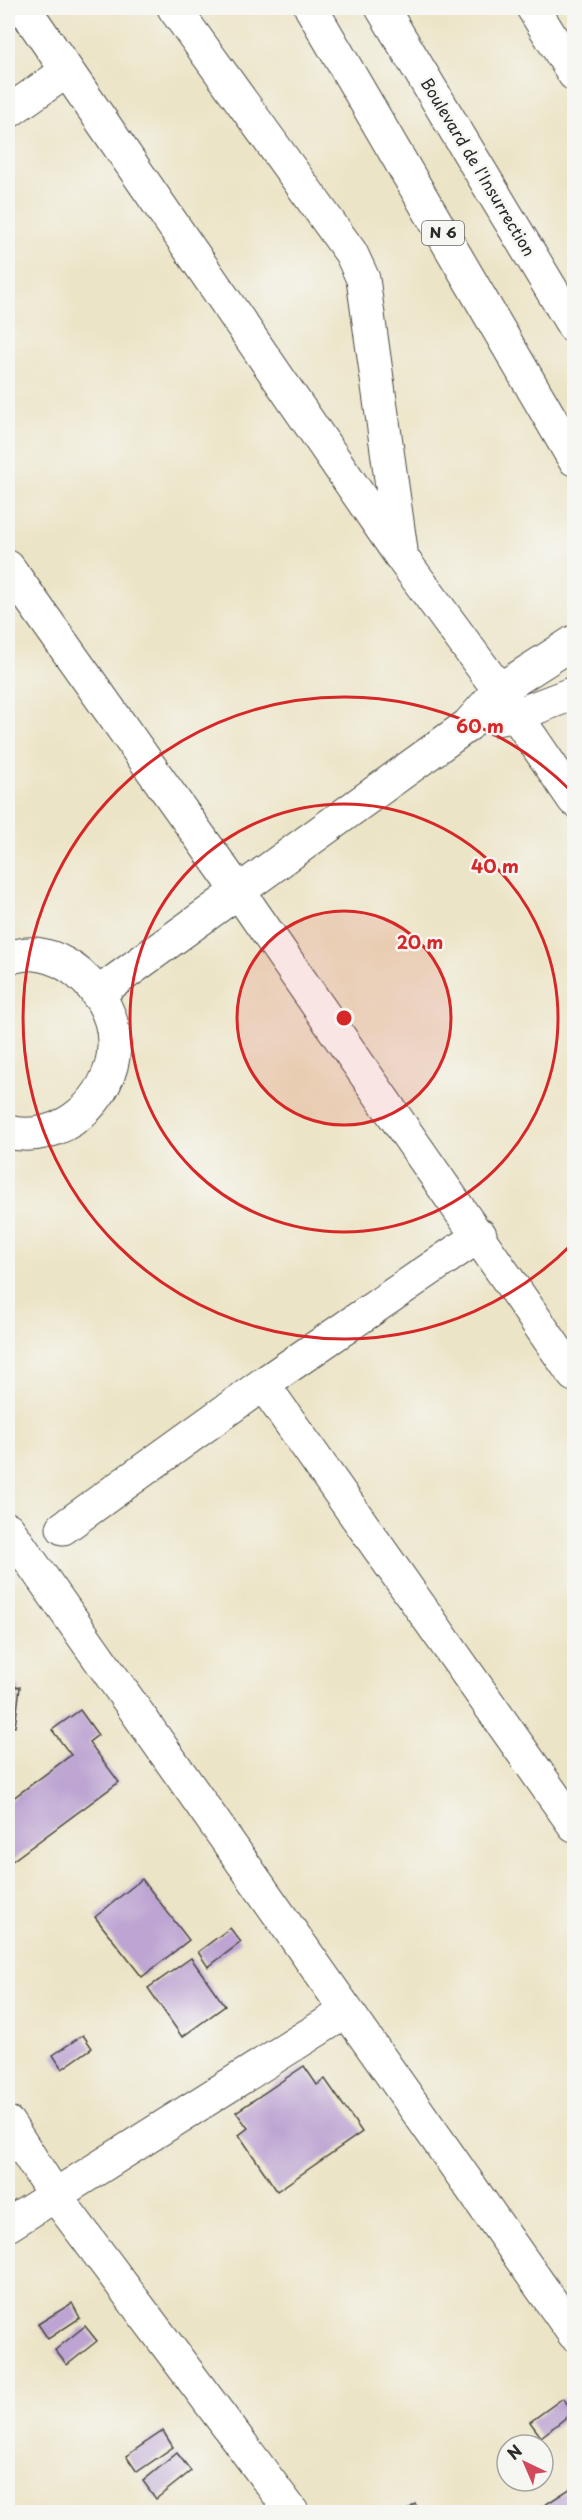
<svg xmlns="http://www.w3.org/2000/svg" width="582" height="2520" font-family="'Playpen Sans',sans-serif">
<style>
.building{fill:#bda4d2}
.lines{fill:none;stroke-linecap:round;stroke-linejoin:round}
.minor-casing{stroke:#484742;stroke-width:35}
.primary-casing{stroke:#484742;stroke-width:35}
.minor{stroke:#fff;stroke-width:33}
.primary{stroke:#fff;stroke-width:33}
.ring{fill:none;stroke:#d62828;stroke-width:3}
.labels{text-anchor:middle;stroke-width:5;stroke-linejoin:round;paint-order:stroke}
.shield{fill:#f6f6f2;stroke:#686867;stroke-width:1.5}
.shield-label{font-size:15px;font-weight:bold;fill:#2b2b2b}
.street-label{font-size:16px;fill:#2b2b2b;stroke:#f6f6f2}
.centre{fill:#d62828;stroke:#f6f6f2;stroke-width:3}
.ring-label{font-size:18px;text-anchor:middle;font-weight:bold;fill:#d62828;stroke:#f6f6f2;stroke-width:5;stroke-linejoin:round;paint-order:stroke}
</style>
<rect width="100%" height="100%" fill="#f6f6f2"/>
<filter id="ink" filterUnits="userSpaceOnUse"><feTurbulence type="fractalNoise" baseFrequency=".0167" numOctaves="2"/><feDisplacementMap in="SourceGraphic" scale="12" xChannelSelector="R" yChannelSelector="G"/><feConvolveMatrix kernelMatrix="1 2 1 2 8 2 1 2 1" color-interpolation-filters="sRGB"/></filter>
<filter id="wash" filterUnits="userSpaceOnUse"><feTurbulence type="fractalNoise" baseFrequency=".008" numOctaves="4" result="noise"/><feDisplacementMap in="SourceGraphic" scale="24" xChannelSelector="R" yChannelSelector="G"/><feGaussianBlur stdDeviation="1.35" result="paint"/><feColorMatrix in="noise" values="0 0 0 0 0 0 0 0 0 0 0 0 0 0 0 0 0 1.4 0 .05"/><feComposite in="paint" operator="in"/></filter>
<g filter="url(#wash)">
<rect width="100%" height="100%" fill="#ece4c6"/>
<g id="blocks">
<!-- building -->
<path class="building" d="M8 1686 20 1687 15 1727 8 1726Z
M80 1710 98 1735 89 1742 119 1782 8 1864V1802L71 1755 52 1730Z
M142 1879 189 1940 142 1977 95 1917Z
M230 1928 241 1942 208 1967 198 1952Z
M191 1958 225 2006 182 2037 148 1988Z
M83 2035 92 2048 62 2069 53 2055Z
M304 2066 317 2085 325 2079 362 2132 277 2191 239 2135 248 2128 236 2112Z
M72 2303 80 2318 48 2339 38 2324Z
M85 2326 97 2341 67 2365 55 2350Z
M563 2398 573 2412 541 2437 530 2422Z
M163 2431 173 2447 137 2472 126 2456Z
M177 2453 191 2471 156 2499 143 2481Z
M571 2488 574 2493V2512H534Z
M415 2504 422 2512H405Z"/>
</g>
</g>
<g filter="url(#ink)">
<use href="#blocks" fill-opacity="0" stroke="#484742" stroke-width="1.5"/>
<g class="lines">
<!-- minor casing -->
<g class="minor-casing">
<path id="minor" d="M24 8 402 558 499 690 574 800
M174 8 351 253 363 279 401 550
M533 8 574 74
M8 112 67 71
M8 567 239 892 574 1375
M496 719 517 715 574 693
M8 957C16 956 26 953 35 954 78 959 116 1003 114 1047 112 1100 60 1145 8 1132
M97 994 468 725 499 690 574 642
M263 1384 574 1825
M63 1528 263 1384 480 1235
M8 1529 574 2334
M8 2123 54 2194 292 2512
M8 2225 347 2011"/>
</g>
<!-- primary casing -->
<g class="primary-casing">
<path id="primary" d="M311 8 574 459
M382 8 574 327"/>
</g>
<!-- minor -->
<use href="#minor" class="minor"/>
<!-- primary -->
<use href="#primary" class="primary"/>
</g>
</g>
<!-- distance rings -->
<circle cx="344" cy="1018" r="107" fill="#d62828" fill-opacity=".12"/>
<g class="ring">
<circle cx="344" cy="1018" r="107"/>
<circle cx="344" cy="1018" r="214"/>
<path d="M573 1243A321 321 0 1 1 573 793"/>
</g>
<g class="labels">
<!-- shield labels -->
<rect class="shield" x="422" y="221" width="42" height="24" rx="4.5"/>
<g class="shield-label">
<text x="443" y="238">N 6</text>
</g>
<!-- street labels -->
<g class="street-label">
<text transform="translate(478 167) rotate(59)" y="6">Boulevard de l'Insurrection</text>
</g>
</g>
<circle cx="344" cy="1018" r="9" class="centre"/>
<g class="ring-label">
<text x="480" y="733">60 m</text>
<text x="495" y="873">40 m</text>
<text x="420" y="949">20 m</text>
</g>
<!-- margin -->
<rect width="582" height="2520" fill="none" stroke="#f6f6f2" stroke-width="30"/>
<!-- north arrow -->
<g transform="translate(525 2463) rotate(316)"><circle r="28" fill="#f6f6f2" stroke="#a5a5a2" stroke-width="1.5"/>
<path d="M0-4.5L10 22L0 15L-10 22Z" fill="#d1495b"/>
<text y="-9" font-size="16" font-weight="bold" text-anchor="middle" fill="#2b2b2b">N</text>
</g>
</svg>
